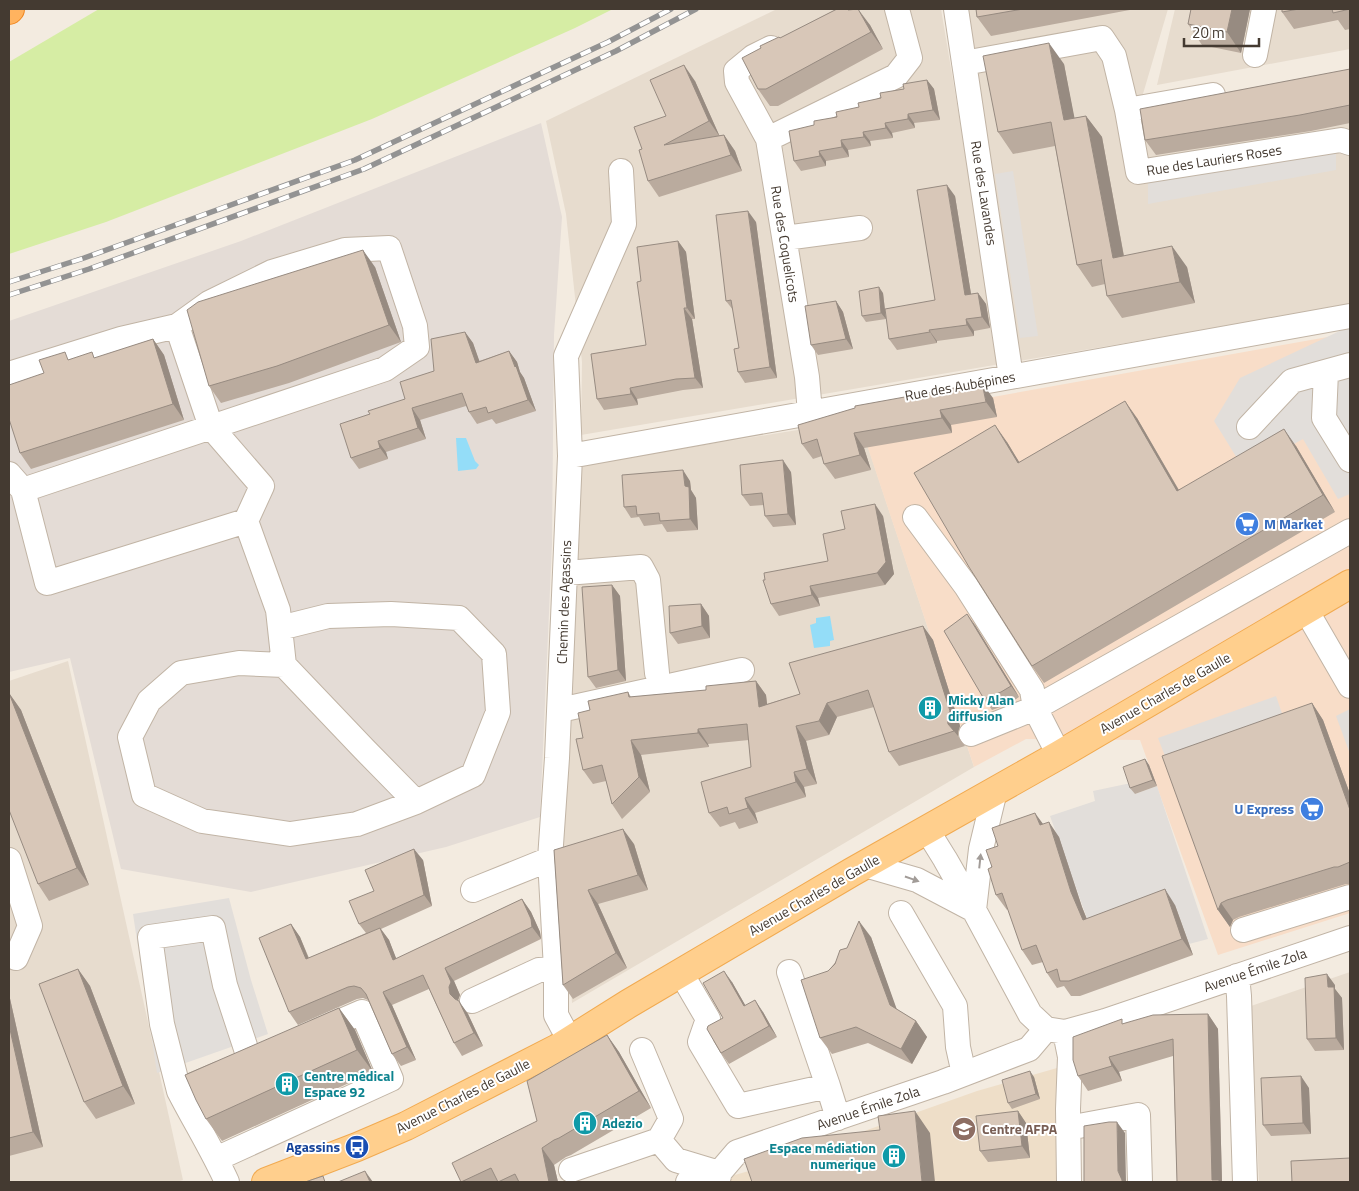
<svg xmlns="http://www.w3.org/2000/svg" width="1359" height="1191" font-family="'Titillium Web',sans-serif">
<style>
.residential{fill:#e7dcce}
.commercial{fill:#f8ddc8}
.industrial{fill:#e4dcd6}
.education{fill:#eedec8}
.green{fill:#d6eda4}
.parking{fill:#e2deda}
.water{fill:#94ddf8}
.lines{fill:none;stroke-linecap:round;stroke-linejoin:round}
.minor-casing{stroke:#c1b4a5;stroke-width:26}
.major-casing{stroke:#f1aa50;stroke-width:30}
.highway-casing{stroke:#ef851e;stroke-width:30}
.minor{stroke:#fff;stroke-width:24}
.major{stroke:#ffcf8d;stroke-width:28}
.highway{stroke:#ffb35f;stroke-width:28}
.rail-casing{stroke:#939393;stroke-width:5.5}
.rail{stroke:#fff;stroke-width:4;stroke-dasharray:11;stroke-linecap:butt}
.wall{fill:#baab9e}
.shaded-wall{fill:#978b81}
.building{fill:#d8c7b8;stroke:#978b81}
.oneway{fill:#a29c98}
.labels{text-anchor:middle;stroke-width:4;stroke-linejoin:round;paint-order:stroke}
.street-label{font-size:14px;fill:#443a31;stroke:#fff}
.shop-label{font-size:14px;font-weight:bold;fill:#366cbe;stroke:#fff;text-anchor:start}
.culture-label{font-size:14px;font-weight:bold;fill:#0d838f;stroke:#fff;text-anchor:start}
.education-label{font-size:14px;font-weight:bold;fill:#785e54;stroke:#fff;text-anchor:start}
.transit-label{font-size:14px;font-weight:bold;fill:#164399;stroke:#fff;text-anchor:end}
</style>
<rect width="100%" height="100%" fill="#f3ebe0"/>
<!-- residential -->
<path class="residential" d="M777 9H941L992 312 945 9H1168L1135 121 1350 84V305L581 435 582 362 566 214 546 121Z
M1175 9H1350V49L1157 85Z
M859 420 974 767 572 1003 562 859 580 465Z
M68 661 183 1180 176 1182H9V681Z
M1350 972V1182H1259L1251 1006Z"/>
<!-- commercial -->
<path class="commercial" d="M1350 333V913L1218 955 1140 740 1026 739 974 767 859 421Z"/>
<!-- industrial -->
<path class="industrial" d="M541 123 562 217 554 335 552 544 540 817 446 847 251 892 121 869 70 658 9 672V321L241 241Z"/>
<!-- education -->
<path class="education" d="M1057 1068 1058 1182H710L763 1167 977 1091Z"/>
<!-- green -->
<path class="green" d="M99 9H613L575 28 372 119 106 222 9 254V62Z"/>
<!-- parking -->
<path class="parking" d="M1336 149V170L1148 204V183Z
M1013 171 1038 336 1020 338 995 174Z
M1350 328V494L1338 499 1303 439 1245 471 1214 421 1240 378 1344 329Z
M1276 696 1285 722 1168 764 1158 738Z
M1350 709V754L1336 716Z
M1131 783 1135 794 1157 786 1208 939 1189 944 1175 905 1093 935 1050 816 1095 801 1093 791Z
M229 898 251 980 268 1034 157 1073 133 914Z"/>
<!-- water -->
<path class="water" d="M456 438H466L475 461 479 465 476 469 458 471Z
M830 616 834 640 830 641V646L814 648 810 625 816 623V618Z"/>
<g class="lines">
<!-- minor casing -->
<g class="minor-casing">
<path id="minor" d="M956 9 1011 377
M771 48 753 57 736 71 737 82 768 139 807 377 810 413
M1255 55 1264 9
M964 63 1102 38 1114 56 1127 110 1213 95
M1127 110 1138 172 1341 140 1350 143
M768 139 896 76 910 58 897 9
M785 238 860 228
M1326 372 1324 418 1350 460
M9 374 121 339 177 326 211 427 262 486 246 521
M1249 427 1292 381 1350 365
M570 456 1350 316
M9 474 23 490 47 583 246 521 278 610 284 665 364 749 416 802
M23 490 385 369 417 347 415 326 389 248 345 250 272 272 209 303 177 326
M915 517 966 586 1032 690 1035 708 971 734
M566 573 641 567 648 580 657 673
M1306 610 1350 686
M280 628 328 616 391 614 459 618 494 654 498 712 473 775 416 802 357 824 290 834 202 821 144 795 130 737 149 701 181 673 239 663 284 665
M560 710 742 670
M1059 755 1035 708 1350 531
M927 830 945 859 974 910 1030 1014 1046 1029 1065 1032 1105 1021 1350 938
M9 860 30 926 16 958
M865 865 917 880 974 910 981 849 995 791
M473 890 550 859
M901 913 955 1006 958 1047 964 1074
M1243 930 1350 897
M789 972 828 1086
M681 973 708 1019 700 1042 738 1106 828 1086 838 1118
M1237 976 1239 996 1245 1182
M472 1001 539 970 556 969
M1065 1032 1070 1057 1068 1109 1069 1182
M570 1041 556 1015V969L550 859 557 758 570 456 566 356 624 224 621 171
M642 1050 671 1119 659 1140
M219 1074 179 1091C195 1122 213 1151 227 1182
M179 1091 162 1024 150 937 213 928 225 985 250 1061
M1068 1128 1138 1115 1140 1182
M216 1159 391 1079 362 1012 318 1031
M571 1170 659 1140 676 1160 719 1173V1176
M688 1182 719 1173 737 1152 943 1082 1029 1049 1046 1029"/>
</g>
<!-- major casing -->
<g class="major-casing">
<path id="major" d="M266 1182 357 1147 406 1126 558 1048 628 1004 852 872 1059 755 1350 584"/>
</g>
<!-- highway casing -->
<g class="highway-casing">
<path id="highway" d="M9 10 10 9"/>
</g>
<!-- minor -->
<use href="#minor" class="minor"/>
<!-- major -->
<use href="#major" class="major"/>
<!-- highway -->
<use href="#highway" class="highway"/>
<!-- rail casing -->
<g class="rail-casing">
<path id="rail" d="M9 282 84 258 355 160 608 42 671 9
M9 295 89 269 364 169 616 51 696 9"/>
</g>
<!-- rail -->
<use href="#rail" class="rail"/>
</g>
<!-- wall -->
<path class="wall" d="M837 9H849L870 25 883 49 778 106H770L758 89 761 48Z
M976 9H1135L991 36 977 17Z
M1191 9H1250L1241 53 1202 45 1188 24Z
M1282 9H1350V29L1345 30 1338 20 1294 29 1282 12Z
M1064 64 1074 118 1086 116 1102 137 1124 256 1187 267 1195 303 1122 318 1107 296 1105 284 1092 287 1077 265 1055 146 1013 154 998 132Z
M1350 69V123L1311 131 1156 155 1145 140Z
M927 80 934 89 940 120 914 123 915 128 892 133 893 138 870 141 871 146 848 150 849 157 826 161V166L801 171 794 161 814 125 881 98Z
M695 81 719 135H724L735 151 742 171 659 197 648 181 642 149 666 116Z
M955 196 971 294 978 293 986 304 990 328 974 331V336L937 341V343L897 350 889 339 935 300Z
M756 222 777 378 745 383 738 372 739 348 733 310 726 301Z
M678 241 686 252 695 319H692L703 388 683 390 637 399 638 405 604 410 597 399 646 345Z
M375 267 401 342 289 383 221 403 209 386Z
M883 293 886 319 866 322 862 316Z
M836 301 843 312 853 349 818 355 811 345Z
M465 332 473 343 479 361 509 351 517 362 520 372 524 378 536 411 496 424 492 419 477 424 469 412 466 406 420 420 426 439 386 452 388 459 359 469 351 458 370 414 405 399 434 371Z
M153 339 164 355 184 420 31 469 20 453 44 373 70 359 96 358Z
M993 398 997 417 951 425 952 433 864 448 871 470 835 479 824 464 822 456 813 459 802 444 798 425Z
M1137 418 1179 490 1296 446 1335 512 1044 683 1032 666 1007 442 1019 462Z
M791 472 796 525 773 527 765 516 764 505 750 506 742 495Z
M690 481 691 490 696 498 698 530 667 532 662 524 644 526 639 517 631 518 624 507Z
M883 516 894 574 885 585 818 598 820 606 779 616 771 604 828 561 845 529Z
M612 585 620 596 626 681 596 688 588 677Z
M701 604 709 616 710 638 678 644 670 633Z
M975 625 1019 697 1009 704 992 710 984 699Z
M923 626 933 640 960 726 958 732V736L965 746 899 766 889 752 874 707 837 717 829 735 806 741 817 784 804 787 806 797 755 813 758 823 739 829 735 822 720 827 709 813 751 767 749 740 708 744 709 747 641 755 650 792 622 819 612 804 606 781 593 784 583 770V738L590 710 628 692 631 697 706 690 756 681 766 695 767 704 800 694Z
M9 693 21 710 89 885 49 901 38 884Z
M1312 703 1323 720 1350 794V884H1346L1239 917 1233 920 1230 927 1218 910Z
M1145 759 1149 765 1157 786 1135 794 1130 788Z
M1043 824 1059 837 1082 907 1087 919 1175 905 1193 955 1080 996H1071L1064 986 1057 988 1047 973 1043 962 1032 965 1022 950 1008 909 1007 910 996 895 992 867 998 846Z
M634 844 648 890 598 904 627 968 573 999 563 985 554 850Z
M423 860 432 906 381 929 389 940 396 959 522 899 531 912 540 932 541 939 454 981 460 995 458 1001 468 1014 483 1046 462 1056 454 1043 429 989 392 1005 416 1060 401 1066 392 1054 368 1000 363 998 357 999 298 1025 289 1012 291 924 300 937 309 958 366 933 359 924 374 891Z
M871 937 896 1009 916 1021 927 1037 912 1064 868 1043 832 1054 820 1038 828 971 847 948Z
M78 969 90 986 135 1104 96 1119 84 1102Z
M732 982 745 1005 763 1012 777 1037 729 1064 721 1053 723 1018Z
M1335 985V989L1342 998 1344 1050 1315 1051 1307 1039Z
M9 994 43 1147 9 1156Z
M339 1008 355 1030 373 1072 222 1141 206 1119Z
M1208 1014 1218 1029 1222 1182H1177L1173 1056 1119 1072 1122 1081 1088 1091 1078 1076 1125 1023Z
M607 1035 619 1052 651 1108 571 1155 566 1157 554 1165 558 1182H461L537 1121Z
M1034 1077 1040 1099 1012 1109 1008 1103Z
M1309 1088 1311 1134 1271 1136 1263 1125Z
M1018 1111 1026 1123 1030 1158 988 1162 980 1151Z"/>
<!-- shaded-wall -->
<path class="shaded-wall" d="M858 9 870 25 883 49 871 32Z
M1232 9H1250L1241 53 1227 32Z
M1049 43 1064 64 1079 141 1064 120Z
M684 65 695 81 720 137 709 121Z
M927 80 934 89 940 120 933 110Z
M908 114 914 123 915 128 908 119Z
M1086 116 1102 137 1128 279 1113 258Z
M885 123 892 133 893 138 886 128Z
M863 132 870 141 871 146 864 137Z
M724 135 735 151 742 171 731 155Z
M841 140 848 150 849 157 842 147Z
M819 151 826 161V166L820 156Z
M947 185 955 196 973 306 965 295Z
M748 211 756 222 777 378 770 367Z
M678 241 686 252 695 319 687 308Z
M1172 246 1187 267 1195 303 1180 282Z
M363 250 375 267 401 342 389 325Z
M879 287 883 293 886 319 881 313Z
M978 293 986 304 990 328 982 317Z
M836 301 843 312 853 349 846 339Z
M684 308 692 319 703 388 695 378Z
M966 319 974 331V336L967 325Z
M929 330 937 341V343L930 332Z
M465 332 473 343 484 374 476 363Z
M153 339 164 355 184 420 173 404Z
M509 351 517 362 520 372 524 378 536 411 528 400Z
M982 383 993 398 997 417 986 402Z
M630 388 637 399 638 405 631 394Z
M1125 401 1137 418 1189 508 1177 491Z
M412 408 420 420 426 439 418 428Z
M940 410 951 425 952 433 942 418Z
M995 425 1007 442 1030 480 1018 463Z
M1284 429 1296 446 1335 512 1323 495Z
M854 433 864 448 871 470 860 455Z
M378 441 386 452 388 459 380 448Z
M783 460 791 472 796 525 788 514Z
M683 470 690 481 691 490 696 498 698 530 690 519 685 486Z
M875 504 883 516 894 574 885 585 877 573Z
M612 585 620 596 626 681 618 670Z
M810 586 818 598 820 606 812 595Z
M701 604 709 616 710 638 702 626Z
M967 614 975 625 1019 697 1011 686Z
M923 626 933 640 960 726 958 732V736L948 724Z
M756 681 766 695 769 721 759 707Z
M9 693 21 710 89 885 77 868Z
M827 703 837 717 829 735 819 721Z
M1312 703 1323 720 1350 794V810Z
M796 726 806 741 817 784 807 769Z
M698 729 708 744 709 747 698 733Z
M631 740 641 755 650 792 639 777Z
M1145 759 1149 765 1157 786 1153 780Z
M794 772 804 787 806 797 796 782Z
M745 798 755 813 758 823 748 808Z
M1035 813 1046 828 1040 825Z
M1049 822 1059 837 1082 907 1093 935 1083 920 1071 892Z
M623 829 634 844 648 890 638 875Z
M414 849 423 860 432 906 424 895Z
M1165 889 1175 905 1193 955 1182 939Z
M588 890 598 904 627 968 616 953Z
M522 899 531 912 540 932 541 939 532 927Z
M1221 903 1233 920 1230 927 1218 910Z
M859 921 871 937 901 1021 890 1005Z
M291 924 300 937 314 972 306 959Z
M380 928 389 940 402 973 393 960Z
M445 968 454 981 460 995 458 1000 459 1006 450 994Z
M78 969 90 986 135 1104 123 1086Z
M724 971 732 982 752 1017 744 1006Z
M1327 974 1335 985V989L1342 998 1344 1050 1336 1038 1328 987Z
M383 992 392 1005 416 1060 407 1047Z
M9 994 43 1147 33 1132 9 1025Z
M755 1000 763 1012 777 1037 769 1026Z
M459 1001 468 1014 483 1046 474 1033Z
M339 1008 355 1030 373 1072 357 1050Z
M1208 1014 1218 1029 1222 1182H1213L1212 1180Z
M916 1021 927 1037 912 1064 901 1049Z
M607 1035 619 1052 651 1108 639 1091Z
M1109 1057 1119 1072 1122 1081 1112 1066Z
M1030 1071 1034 1077 1040 1099 1036 1094Z
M1301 1076 1309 1088 1311 1134 1303 1123Z
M915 1111 930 1133 935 1182H922Z
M1018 1111 1026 1123 1030 1158 1022 1146Z
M1117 1122 1125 1133 1126 1182H1122L1118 1171Z
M542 1148 554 1165 558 1182H549Z
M365 1171 373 1182H370Z"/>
<!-- building -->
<path class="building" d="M837 9H848V10L858 9 871 32 766 89H758L742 58 761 48 760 46 779 37 780 38Z
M976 9H1023L977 17Z
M1191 9H1232L1227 32 1188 24Z
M1282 9H1299L1282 12Z
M1332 9H1350L1333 13Z
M1049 43 1064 120 1086 116 1113 258 1172 246 1180 282 1107 296 1101 260H1102L1077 265 1051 122 998 132 983 56Z
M684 65 709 121 664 145 724 135 731 155 648 181 639 150 642 149 634 127 666 116 650 80Z
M1350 69V105L1300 115 1145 140 1140 109Z
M927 80 933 110 908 114V119L885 123 886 128 863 132 864 137 841 140 842 147 819 151 820 156 794 161 789 131 814 125V121L837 117 836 112 859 107 858 103 881 98 880 93 904 89 903 84Z
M947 185 965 295 978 293 982 317 966 319 967 325 929 330 930 332 889 339 885 309 935 300 917 190Z
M748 211 770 367 738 372 734 349 739 348 731 300 726 301 716 215Z
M678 241 687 308H684L695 378 676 379 630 388 631 394 597 399 591 354 646 345 637 282 641 281 637 247Z
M363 250 389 325 277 366 209 386 187 310 198 302Z
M879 287 881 313 862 316 859 291Z
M836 301 846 339 811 345 805 306Z
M465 332 476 363 509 351 515 367 516 366 528 400 488 413 486 407 469 412 462 393 412 408 418 428 378 441 380 448 351 458 340 424 370 414 368 411 405 399 400 382 434 371 431 339Z
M153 339 173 404 20 453 9 419V385L44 373 39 360 65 352 68 360 92 352 94 358Z
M982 383 986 402 940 410 942 418 854 433 860 455 824 464 817 439 802 444 798 425 855 408V406Z
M1125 401 1177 491 1284 429 1323 495 1032 666 969 567 914 473 995 425 1018 463Z
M783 460 788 514 765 516 762 493 742 495 740 465Z
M683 470 685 486 689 487 690 519 660 521 659 513 637 515 636 506 624 507 622 475Z
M875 504 886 562 877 573 810 586 812 595 771 604 763 580H765L764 573 828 561 823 534 845 529 841 511Z
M612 585 618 670 588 677 582 587Z
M701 604 702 626 670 633 669 606Z
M967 614 1011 686 1001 692 984 699 944 631Z
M923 626 950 711 947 717 948 724 954 731 889 752 868 690 827 703 819 721 796 726 807 769 794 772 796 782 745 798 748 808 729 814 727 807 709 813 701 782 751 767 747 724 698 729V733L631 740 639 777 612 804 602 765 583 770 576 739 583 738 578 713 590 710 588 701 628 692 629 697 706 690V686L756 681 759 707 800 694 789 663Z
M9 693 77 868 38 884 9 810Z
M1312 703 1350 810V862L1338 867H1334L1227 900 1221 903 1218 910 1162 756Z
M1145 759 1153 780 1130 788 1123 767Z
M1035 813 1040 825 1049 822 1071 892 1083 920 1165 889 1182 939 1069 981H1060L1057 969 1047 973 1036 945 1022 950 1002 893 996 895 988 869 992 867 986 850 998 846 992 828Z
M623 829 638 875 588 890 616 953 563 985 554 850Z
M414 849 424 895 359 924 349 901 374 891 365 870Z
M522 899 531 919 532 927 445 968 451 982 449 987 450 994 455 999 459 1001 474 1033 454 1043 423 975 383 992 407 1047 392 1054 366 994 361 988 354 986 348 987 289 1012 259 938 291 924 306 959 380 928 393 960Z
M859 921 890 1005 916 1021 901 1049 856 1027 820 1038 801 980 828 971 835 964 840 950 847 948Z
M78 969 123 1086 84 1102 39 984Z
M724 971 744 1006 755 1000 769 1026 721 1053 707 1029 708 1026 723 1018 703 983Z
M1327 974 1328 987H1334L1336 1038 1307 1039 1305 978Z
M339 1008 357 1050 206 1119 196 1100 185 1075Z
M1208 1014 1212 1180H1219V1182H1177L1173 1039 1109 1057 1112 1066 1078 1076 1073 1060V1037L1122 1019V1024L1153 1015Z
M9 1025 33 1132 9 1138Z
M607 1035 639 1091 559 1138 554 1140 542 1148 549 1182H519L515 1174 498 1182 491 1168 461 1182 452 1163 537 1121 527 1081Z
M1030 1071 1036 1094 1008 1103 1002 1080Z
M1301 1076 1303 1123 1263 1125 1261 1078Z
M915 1111 922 1182H752L744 1159 802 1138 880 1130 878 1116Z
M1018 1111 1022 1146 980 1151 976 1116Z
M1109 1122H1117L1118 1171 1122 1180V1182H1084V1126Z
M1350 1158V1182H1292L1291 1161Z
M365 1171 370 1182H338Z
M323 1176 325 1182H305Z"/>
<!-- one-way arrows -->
<defs><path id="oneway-solid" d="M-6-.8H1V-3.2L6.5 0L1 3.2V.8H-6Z" transform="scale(1.25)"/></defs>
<g class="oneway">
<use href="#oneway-solid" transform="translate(980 861) rotate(-84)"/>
<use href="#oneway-solid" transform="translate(912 879) rotate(19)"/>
</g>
<!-- icons -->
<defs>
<g id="supermarket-disc" transform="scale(1.25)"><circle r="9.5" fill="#3f7fe0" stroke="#fff"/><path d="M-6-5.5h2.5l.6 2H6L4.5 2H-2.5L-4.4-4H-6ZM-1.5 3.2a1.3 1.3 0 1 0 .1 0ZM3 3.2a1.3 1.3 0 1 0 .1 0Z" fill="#fff"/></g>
<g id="building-disc" transform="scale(1.25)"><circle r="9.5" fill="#0f9aa8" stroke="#fff"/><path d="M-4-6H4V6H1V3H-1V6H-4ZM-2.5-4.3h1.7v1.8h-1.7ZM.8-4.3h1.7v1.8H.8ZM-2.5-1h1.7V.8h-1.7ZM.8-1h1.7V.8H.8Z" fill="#fff"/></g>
<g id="university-disc" transform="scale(1.25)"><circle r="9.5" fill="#8d6e63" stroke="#fff"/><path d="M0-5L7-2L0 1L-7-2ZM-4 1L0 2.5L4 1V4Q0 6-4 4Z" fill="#fff"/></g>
<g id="bus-disc" transform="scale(1.25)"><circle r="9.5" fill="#1a4fb4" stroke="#fff"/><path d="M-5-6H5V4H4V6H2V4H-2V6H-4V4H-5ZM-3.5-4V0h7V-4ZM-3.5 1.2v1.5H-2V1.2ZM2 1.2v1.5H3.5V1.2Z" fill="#fff"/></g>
</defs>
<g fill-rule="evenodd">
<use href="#supermarket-disc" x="1247" y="524"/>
<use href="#building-disc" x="930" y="708"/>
<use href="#supermarket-disc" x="1312" y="809"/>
<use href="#building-disc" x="287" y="1084"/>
<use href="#building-disc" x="585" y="1123"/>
<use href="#university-disc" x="964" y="1129"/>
<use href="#bus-disc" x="357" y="1147"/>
<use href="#building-disc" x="894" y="1156"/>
</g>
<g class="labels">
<!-- street labels -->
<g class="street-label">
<text transform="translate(1214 160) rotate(-9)" y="5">Rue des Lauriers Roses</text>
<text transform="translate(984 193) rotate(81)" y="5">Rue des Lavandes</text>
<text transform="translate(785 244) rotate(81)" y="5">Rue des Coquelicots</text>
<text transform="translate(960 386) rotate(-10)" y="5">Rue des Aubépines</text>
<text transform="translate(564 602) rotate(-88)" y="5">Chemin des Agassins</text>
<text transform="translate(1165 693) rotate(-30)" y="5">Avenue Charles de Gaulle</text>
<text transform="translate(814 895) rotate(-30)" y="5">Avenue Charles de Gaulle</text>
<text transform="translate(1255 970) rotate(-19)" y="5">Avenue Émile Zola</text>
<text transform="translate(463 1096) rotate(-27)" y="5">Avenue Charles de Gaulle</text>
<text transform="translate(868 1108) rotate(-19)" y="5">Avenue Émile Zola</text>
</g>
<!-- shop labels -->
<g class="shop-label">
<text x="1264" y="529">M Market</text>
<text x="1294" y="814" text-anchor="end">U Express</text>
</g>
<!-- culture labels -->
<g class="culture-label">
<text x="948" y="705">Micky Alan<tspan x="948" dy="16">diffusion</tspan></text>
<text x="304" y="1081">Centre médical<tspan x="304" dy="16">Espace 92</tspan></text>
<text x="602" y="1128">Adezio</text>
<text x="876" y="1153" text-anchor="end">Espace médiation<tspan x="876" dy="16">numerique</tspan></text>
</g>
<!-- education labels -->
<g class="education-label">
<text x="982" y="1134">Centre AFPA</text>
</g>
<!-- transit labels -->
<g class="transit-label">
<text x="340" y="1152">Agassins</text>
</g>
</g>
<!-- border -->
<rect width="1359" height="1191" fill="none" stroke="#443a31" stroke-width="20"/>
<!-- scale -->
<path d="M1184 38v8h75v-8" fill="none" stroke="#443a31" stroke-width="2.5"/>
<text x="1192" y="38" font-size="15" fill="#443a31" stroke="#ffffff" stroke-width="4" paint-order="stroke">20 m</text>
</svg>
